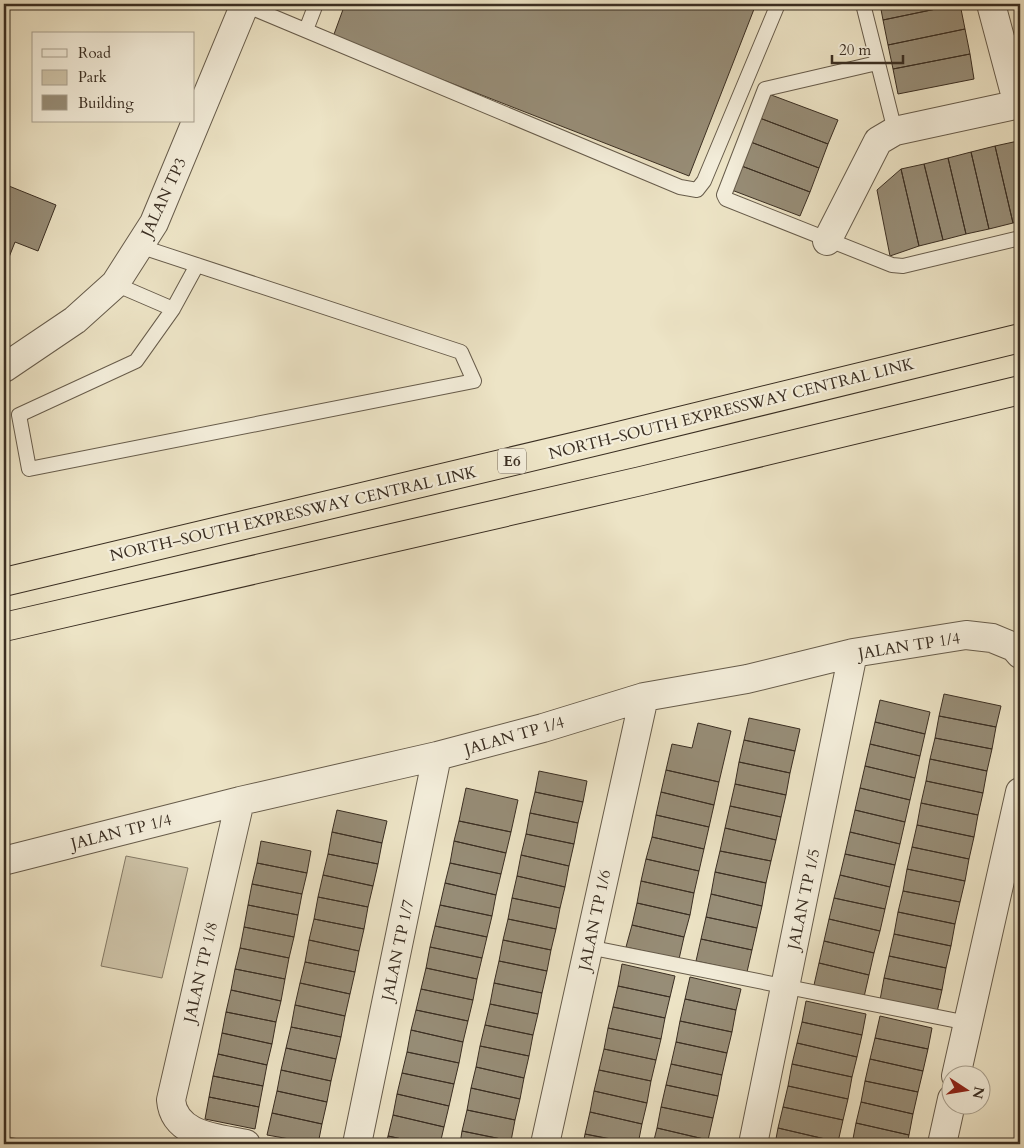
<svg xmlns="http://www.w3.org/2000/svg" width="1024" height="1148" font-family="Cardo,serif">
<style>
.green{fill:#cfc5aa;stroke:#847a66}
.building{fill:#978d77;stroke:#3a2e22}
.lines{fill:none;stroke-linecap:round;stroke-linejoin:round}
.lane-casing{stroke:#675c4b;stroke-width:16}
.street-casing{stroke:#675c4b;stroke-width:30}
.highway-casing{stroke:#3a2e22;stroke-width:30}
.lane{stroke:#f3edda;stroke-width:14}
.street{stroke:#f3edda;stroke-width:28}
.highway{stroke:#ede4c6;stroke-width:28}
.labels{text-anchor:middle;stroke-width:4.5;stroke-linejoin:round;paint-order:stroke}
.shield{fill:#f3edda;stroke:#726759;stroke-width:1}
.shield-label{font-size:15px;font-weight:bold;fill:#3a2e22}
.street-label{font-size:16px;fill:#3a2e22;stroke:#f3edda}
</style>
<rect width="100%" height="100%" fill="#ede4c6"/>
<filter id="stains"><feTurbulence type="fractalNoise" baseFrequency=".004" numOctaves="4"/><feColorMatrix values="0 0 0 0 .2 0 0 0 0 .09 0 0 0 0 .02 0 0 0 .5 -.17"/></filter>
<radialGradient id="worn" r=".72"><stop offset=".6" stop-color="#630" stop-opacity="0"/><stop offset="1" stop-color="#630" stop-opacity=".3"/></radialGradient>
<!-- green -->
<path class="green" d="M126 856 188 868 162 978 101 966Z
M4 1136 43 1144H4Z"/>
<!-- building -->
<path class="building" d="M345 4H756L689 176 333 37Z
M880 4H960L883 20Z
M960 4 965 29 888 45 883 20Z
M965 29 970 54 893 69 888 45Z
M970 54 974 79 898 94 893 69Z
M766 93 838 120 828 144 757 117Z
M757 117 828 144 819 168 748 141Z
M748 141 819 168 810 192 739 165Z
M1018 141 1020 150V221L1013 223 995 146Z
M995 146 1013 223 989 229 971 152Z
M971 152 989 229 966 234 948 158Z
M948 158 966 234 943 240 924 164Z
M924 164 943 240 919 246 901 169Z
M739 165 810 192 800 216 729 189Z
M901 169 919 246 890 256 877 190Z
M4 184 56 205 38 251 15 242 4 270Z
M944 694 1001 706 996 727 939 716Z
M880 700 930 712 925 734 875 722Z
M939 716 996 727 992 749 935 738Z
M749 718 800 729 795 751 744 740Z
M875 722 925 734 920 756 870 744Z
M698 723 731 731 719 782 666 770 672 744 692 748Z
M935 738 992 749 987 771 930 759Z
M744 740 795 751 790 773 739 762Z
M870 744 920 756 915 778 865 766Z
M930 759 987 771 983 793 926 781Z
M739 762 790 773 786 795 735 784Z
M865 766 915 778 910 800 860 788Z
M666 770 719 782 714 805 661 792Z
M539 771 587 781 583 802 535 792Z
M926 781 983 793 978 815 921 803Z
M735 784 786 795 781 817 730 806Z
M466 788 518 800 511 832 459 821Z
M860 788 910 800 905 822 855 810Z
M535 792 583 802 578 823 530 813Z
M661 792 714 805 709 827 656 815Z
M921 803 978 815 974 837 917 825Z
M730 806 781 817 776 840 725 828Z
M337 810 387 821 382 843 332 832Z
M855 810 905 822 900 844 850 832Z
M530 813 578 823 574 844 526 834Z
M656 815 709 827 704 849 652 837Z
M459 821 511 832 506 853 454 841Z
M917 825 974 837 969 859 912 847Z
M725 828 776 840 771 861 720 851Z
M332 832 382 843 378 864 328 854Z
M850 832 900 844 895 865 845 854Z
M526 834 574 844 569 866 521 855Z
M652 837 704 849 699 871 646 859Z
M261 841 311 851 307 873 257 863Z
M454 841 506 853 501 874 450 863Z
M912 847 969 859 965 881 907 869Z
M720 851 771 861 766 883 715 872Z
M328 854 378 864 373 886 323 875Z
M845 854 895 865 890 887 840 875Z
M521 855 569 866 565 887 517 876Z
M646 859 699 871 694 893 641 881Z
M257 863 307 873 302 894 252 884Z
M450 863 501 874 496 895 445 883Z
M907 869 965 881 960 902 903 891Z
M715 872 766 883 762 906 711 894Z
M323 875 373 886 368 907 318 897Z
M840 875 890 887 885 909 834 898Z
M517 876 565 887 560 908 512 898Z
M641 881 694 893 690 915 637 903Z
M445 883 496 895 492 916 440 905Z
M252 884 302 894 298 915 248 905Z
M903 891 960 902 955 924 898 912Z
M711 894 762 906 757 928 706 917Z
M318 897 368 907 364 929 314 919Z
M512 898 560 908 556 929 508 919Z
M834 898 885 909 880 931 829 919Z
M637 903 690 915 684 937 632 925Z
M248 905 298 915 294 937 244 927Z
M440 905 492 916 487 937 435 926Z
M898 912 955 924 951 946 894 934Z
M706 917 757 928 752 950 701 939Z
M314 919 364 929 359 951 309 940Z
M508 919 556 929 551 950 503 940Z
M829 919 880 931 874 953 824 941Z
M632 925 684 937 679 959 626 947Z
M435 926 487 937 482 958 430 947Z
M244 927 294 937 289 958 240 948Z
M894 934 951 946 946 968 889 956Z
M701 939 752 950 747 972 696 961Z
M309 940 359 951 355 972 305 962Z
M503 940 551 950 547 971 499 961Z
M824 941 874 953 869 975 819 963Z
M430 947 482 958 477 979 426 968Z
M240 948 289 958 285 979 235 969Z
M889 956 946 968 942 990 884 978Z
M499 961 547 971 542 993 494 983Z
M305 962 355 972 350 994 300 983Z
M819 963 869 975 864 997 814 985Z
M622 964 675 976 670 997 618 986Z
M426 968 477 979 473 1000 421 989Z
M235 969 285 979 281 1001 231 990Z
M690 977 741 989 736 1010 685 999Z
M884 978 942 990 937 1012 880 1000Z
M300 983 350 994 345 1016 295 1005Z
M494 983 542 993 538 1014 490 1004Z
M618 986 670 997 665 1018 613 1007Z
M421 989 473 1000 468 1021 416 1010Z
M231 990 281 1001 276 1022 226 1012Z
M685 999 736 1010 732 1032 680 1021Z
M806 1001 866 1014 862 1035 802 1022Z
M490 1004 538 1014 533 1035 485 1025Z
M295 1005 345 1016 341 1037 291 1027Z
M613 1007 665 1018 661 1039 608 1028Z
M416 1010 468 1021 463 1042 411 1030Z
M226 1012 276 1022 272 1044 222 1033Z
M880 1016 932 1028 928 1049 875 1038Z
M680 1021 732 1032 727 1053 676 1042Z
M802 1022 862 1035 857 1057 797 1043Z
M485 1025 533 1035 529 1056 480 1046Z
M291 1027 341 1037 336 1059 286 1048Z
M608 1028 661 1039 656 1060 604 1049Z
M411 1030 463 1042 459 1063 407 1052Z
M222 1033 272 1044 267 1065 218 1054Z
M875 1038 928 1049 923 1071 870 1059Z
M676 1042 727 1053 722 1075 671 1064Z
M797 1043 857 1057 852 1077 792 1064Z
M480 1046 529 1056 524 1078 476 1067Z
M286 1048 336 1059 331 1081 281 1070Z
M604 1049 656 1060 651 1081 599 1070Z
M407 1052 459 1063 454 1084 402 1073Z
M218 1054 267 1065 263 1086 213 1076Z
M870 1059 923 1071 918 1092 865 1081Z
M671 1064 722 1075 718 1096 666 1085Z
M792 1064 852 1077 848 1099 788 1086Z
M476 1067 524 1078 520 1099 471 1088Z
M281 1070 331 1081 327 1102 277 1091Z
M599 1070 651 1081 647 1103 594 1091Z
M402 1073 454 1084 449 1106 397 1094Z
M213 1076 263 1086 259 1107 209 1097Z
M865 1081 918 1092 913 1114 861 1102Z
M666 1085 718 1096 713 1118 661 1107Z
M788 1086 848 1099 843 1120 783 1107Z
M471 1088 520 1099 515 1120 467 1110Z
M277 1091 327 1102 322 1124 272 1113Z
M594 1091 647 1103 642 1124 590 1112Z
M397 1094 449 1106 444 1127 393 1115Z
M209 1097 259 1107 255 1129 205 1119Z
M861 1102 913 1114 909 1135 856 1123Z
M661 1107 713 1118 708 1140 657 1128Z
M783 1107 843 1120 838 1142 778 1128Z
M467 1110 515 1120 511 1141 462 1131Z
M590 1112 642 1124 638 1144 585 1134Z
M272 1113 322 1124 318 1144 267 1135Z
M393 1115 444 1127 440 1144H425L388 1136Z
M856 1123 909 1135 907 1144H852Z
M657 1128 708 1140 707 1144H653Z
M778 1128 838 1142V1144H775Z
M462 1131 511 1141 510 1144H460Z
M585 1134 633 1144H583Z
M388 1136 425 1144H386Z"/>
<g class="lines">
<!-- lane casing -->
<g class="lane-casing">
<path id="lane" d="M863 4 895 131
M245 5 680 187 697 190 704 181 778 4
M306 30 316 4
M877 63 765 89 724 195 726 199 892 265 903 266 1020 238
M115 284 173 309 136 361 19 415 29 469 474 381 461 352 139 246
M173 309 197 265
M588 947 968 1023"/>
</g>
<!-- street casing -->
<g class="street-casing">
<path id="street" d="M991 4 1018 105
M827 241 878 141 895 131 1020 104
M4 368 75 320 115 284 154 223 245 4
M240 801 171 1100C174 1136 218 1138 246 1144
M7 860 240 801 437 756 543 728 644 697 747 679 853 653 966 635 992 638 1014 647 1020 654
M956 1076 1020 792
M357 1144 437 756
M545 1144 644 697
M753 1144 853 653
M942 1144 952 1099"/>
</g>
<!-- highway casing -->
<g class="highway-casing">
<path id="highway" d="M4 582 606 439 1020 338
M4 627 641 481 1020 390"/>
</g>
<!-- lane -->
<use href="#lane" class="lane"/>
<!-- street -->
<use href="#street" class="street"/>
<!-- highway -->
<use href="#highway" class="highway"/>
</g>
<g class="labels">
<!-- shield labels -->
<rect class="shield" x="498" y="448.5" width="28" height="25" rx="4"/>
<g class="shield-label">
<text x="512" y="466">E6</text>
</g>
<!-- street labels -->
<g class="street-label">
<text transform="translate(163 197) rotate(-65)" y="6">JALAN TP3</text>
<text transform="translate(731 408) rotate(-14)" y="6">NORTH–SOUTH EXPRESSWAY CENTRAL LINK</text>
<text transform="translate(293 513) rotate(-13)" y="6">NORTH–SOUTH EXPRESSWAY CENTRAL LINK</text>
<text transform="translate(909 645) rotate(-9)" y="6">JALAN TP 1/4</text>
<text transform="translate(514 735) rotate(-16)" y="6">JALAN TP 1/4</text>
<text transform="translate(121 831) rotate(-14)" y="6">JALAN TP 1/4</text>
<text transform="translate(803 899) rotate(-78)" y="6">JALAN TP 1/5</text>
<text transform="translate(594 920) rotate(-78)" y="6">JALAN TP 1/6</text>
<text transform="translate(397 950) rotate(-78)" y="6">JALAN TP 1/7</text>
<text transform="translate(200 972) rotate(-77)" y="6">JALAN TP 1/8</text>
</g>
</g>
<!-- margin -->
<rect width="1024" height="1148" fill="none" stroke="#ede4c6" stroke-width="20"/>
<rect x="5" y="5" width="1014" height="1138" fill="none" stroke="#3a2e22" stroke-width="2.5"/>
<rect x="10" y="10" width="1004" height="1128" fill="none" stroke="#3a2e22"/>
<!-- legend -->
<rect x="32" y="32" width="162" height="90" fill="#f3edda" stroke="#a9a190"/>
<rect x="42" y="49" width="25" height="8" fill="#f3edda" stroke="#a9a190"/>
<text x="78" y="58" font-size="15" fill="#3a2e22">Road</text>
<rect x="42" y="70" width="25" height="15" fill="#cfc5aa" stroke="#a9a190"/>
<text x="78" y="82" font-size="15" fill="#3a2e22">Park</text>
<rect x="42" y="95" width="25" height="15" fill="#978d77" stroke="#a9a190"/>
<text x="78" y="108" font-size="15" fill="#3a2e22">Building</text>
<!-- north arrow -->
<g transform="translate(966 1090) rotate(102)"><circle r="24" fill="#f3edda" stroke="#a9a190"/>
<path d="M0-4L9 19L0 12L-9 19Z" fill="#8f2418"/>
<text y="-8" font-size="14" font-weight="bold" text-anchor="middle" fill="#3a2e22">N</text>
</g>
<!-- scale -->
<path d="M832 55v8h71v-8" fill="none" stroke="#3a2e22" stroke-width="2.5"/>
<text x="839" y="55" font-size="15" fill="#3a2e22" stroke="#f3edda" stroke-width="4" paint-order="stroke">20 m</text>
<rect width="100%" height="100%" filter="url(#stains)"/>
<rect width="100%" height="100%" fill="url(#worn)"/>
</svg>
